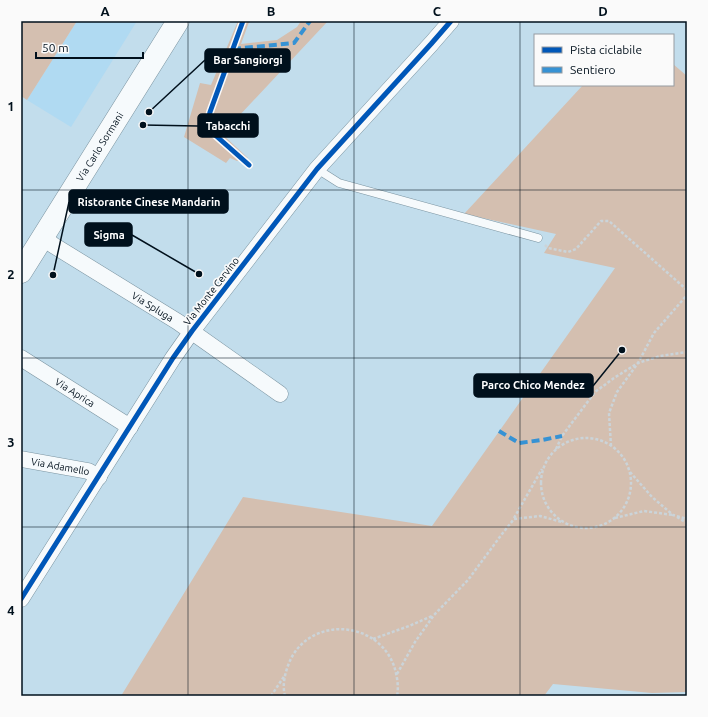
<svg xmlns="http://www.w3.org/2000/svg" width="708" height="717" font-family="Ubuntu,sans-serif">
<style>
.built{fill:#b0daf2}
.green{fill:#d4bfb0}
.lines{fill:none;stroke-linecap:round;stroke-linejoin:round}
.service-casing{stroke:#7b94a1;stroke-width:9}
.minor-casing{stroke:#7b94a1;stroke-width:17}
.secondary-casing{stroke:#7b94a1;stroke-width:23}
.path{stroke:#cbd4d9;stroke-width:2.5;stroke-dasharray:3 2;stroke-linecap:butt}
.service{stroke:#f6fafc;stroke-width:8}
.minor{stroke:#f6fafc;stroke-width:16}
.secondary{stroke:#f6fafc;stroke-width:22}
.quiet{stroke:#3692d4;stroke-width:4;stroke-dasharray:8 4;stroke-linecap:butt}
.cycleway-casing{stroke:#fafafa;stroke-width:8}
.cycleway{stroke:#0057b8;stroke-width:5}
.grid{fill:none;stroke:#00101c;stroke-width:1;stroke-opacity:0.55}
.labels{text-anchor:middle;stroke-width:3.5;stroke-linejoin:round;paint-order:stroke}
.street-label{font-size:10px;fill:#00101c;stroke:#fafafa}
.leader{fill:none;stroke:#00101c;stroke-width:1.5}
.callout-dot{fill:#00101c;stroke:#fafafa;stroke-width:1.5}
.callout{fill:#00101c;stroke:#00101c;stroke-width:1.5}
.callout-label{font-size:11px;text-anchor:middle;font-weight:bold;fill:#fff}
.neatline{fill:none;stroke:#00101c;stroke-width:1.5}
.grid-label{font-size:13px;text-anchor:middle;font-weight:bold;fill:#00101c}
</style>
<rect width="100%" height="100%" fill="#c2ddec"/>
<!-- built -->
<path class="built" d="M77 21H137L71 127 27 100Z"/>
<!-- green -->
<path class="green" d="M21 21H77L27 100 21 96Z
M238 21H249V22L241 44 277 40 297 27 301 21H328L222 134 248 158 237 161 230 158 226 163 184 137 200 83 211 85Z
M673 64 687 76V692L652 693 553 684 544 696H121L243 497 432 526 615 268 544 253 556 234 464 214 583 85H673Z"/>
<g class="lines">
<!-- service casing -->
<g class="service-casing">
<path id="service" d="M317 169 339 183 538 238"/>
</g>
<!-- minor casing -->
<g class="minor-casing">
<g id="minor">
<path id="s1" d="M43 237 53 245 178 322 280 394"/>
<path id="s2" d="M21 358 130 427"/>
<path id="s3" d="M21 459 88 471 99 477"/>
<path d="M21 599 173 358 192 331 317 169 431 44 451 21"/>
</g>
</g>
<!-- secondary casing -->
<g class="secondary-casing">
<g id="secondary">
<path id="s4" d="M21 272 178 21"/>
</g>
</g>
<!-- path -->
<path class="path" d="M545 245 548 248 568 252 576 249 601 221H609L687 290
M541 483a45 45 0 1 1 90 0a45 45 0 1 1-90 0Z
M611 446 609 413 617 392 638 363 660 356 687 352
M556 449 562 436 595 392 614 378 638 363 654 333 687 295
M630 472 652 497 673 515 687 519
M677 517 687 523
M514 518 542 469
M615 518 644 511 673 515
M373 639 409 626 432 616
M397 674 415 642 434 615 468 580 502 534 514 519 540 516 562 522
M271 696 285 675
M285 696C282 685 285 673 289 663 308 616 377 619 394 666 397 675 399 687 397 696"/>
<!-- service -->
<use href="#service" class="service"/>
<!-- minor -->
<use href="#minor" class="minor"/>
<!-- secondary -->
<use href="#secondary" class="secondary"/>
<!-- quiet -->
<path class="quiet" d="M233 49 294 43 310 21
M499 431 519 443 542 440 562 436"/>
<!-- cycleway casing -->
<g class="cycleway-casing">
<path id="cycleway" d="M243 21 210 112 208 122 214 134 249 165
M21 599 173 358 192 331 317 169 431 44 451 21"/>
</g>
<!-- cycleway -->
<use href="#cycleway" class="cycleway"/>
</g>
<!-- grid -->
<path class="grid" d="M188 21V696M354 21V696M520 21V696M21 190H687M21 358H687M21 527H687"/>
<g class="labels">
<!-- street labels -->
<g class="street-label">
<text dy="4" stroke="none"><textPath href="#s4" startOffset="148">Via Carlo Sormani</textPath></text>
<text transform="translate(211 291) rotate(-52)" y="4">Via Monte Cervino</text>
<text dy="4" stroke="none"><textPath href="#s1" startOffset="130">Via Spluga</textPath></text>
<text dy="4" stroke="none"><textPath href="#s2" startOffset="64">Via Aprica</textPath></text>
<text dy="4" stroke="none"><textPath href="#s3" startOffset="40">Via Adamello</textPath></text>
</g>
</g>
<!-- callouts -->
<path class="leader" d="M149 112L205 60M143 125L198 126M53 275L69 202M199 274L132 235M622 350L593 386"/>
<g class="callout-dot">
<circle cx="149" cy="112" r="4"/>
<circle cx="143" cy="125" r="4"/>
<circle cx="53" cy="275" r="4"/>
<circle cx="199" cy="274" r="4"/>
<circle cx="622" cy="350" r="4"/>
</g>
<g class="callout">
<rect x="205" y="49" width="85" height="23" rx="4"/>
<rect x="198" y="114" width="60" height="23" rx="4"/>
<rect x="69" y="190" width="159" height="23" rx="4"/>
<rect x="85" y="223" width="47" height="23" rx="4"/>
<rect x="474" y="374" width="119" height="23" rx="4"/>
</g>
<g class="callout-label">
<text x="248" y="64">Bar Sangiorgi</text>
<text x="228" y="130">Tabacchi</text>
<text x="149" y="206">Ristorante Cinese Mandarin</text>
<text x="109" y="239">Sigma</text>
<text x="533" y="389">Parco Chico Mendez</text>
</g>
<!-- border -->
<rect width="708" height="717" fill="none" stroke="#fafafa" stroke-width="44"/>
<!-- legend -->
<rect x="534" y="34" width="140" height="52" fill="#fafafa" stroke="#969ca1"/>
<rect x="542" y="47" width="20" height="6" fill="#0057b8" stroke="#969ca1"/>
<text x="570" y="54" font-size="12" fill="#00101c">Pista ciclabile</text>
<rect x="542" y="67" width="20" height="6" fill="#3692d4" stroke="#969ca1"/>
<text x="570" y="74" font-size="12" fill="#00101c">Sentiero</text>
<!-- scale -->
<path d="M36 52v6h107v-6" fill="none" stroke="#00101c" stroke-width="2"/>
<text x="42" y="52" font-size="12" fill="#00101c" stroke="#fafafa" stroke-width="3" paint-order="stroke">50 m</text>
<rect x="22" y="22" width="664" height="673" class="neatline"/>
<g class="grid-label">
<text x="105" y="16">A</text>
<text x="271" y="16">B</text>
<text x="437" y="16">C</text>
<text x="603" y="16">D</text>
<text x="11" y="111">1</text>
<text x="11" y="279">2</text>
<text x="11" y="447">3</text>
<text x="11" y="615">4</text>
</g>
</svg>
